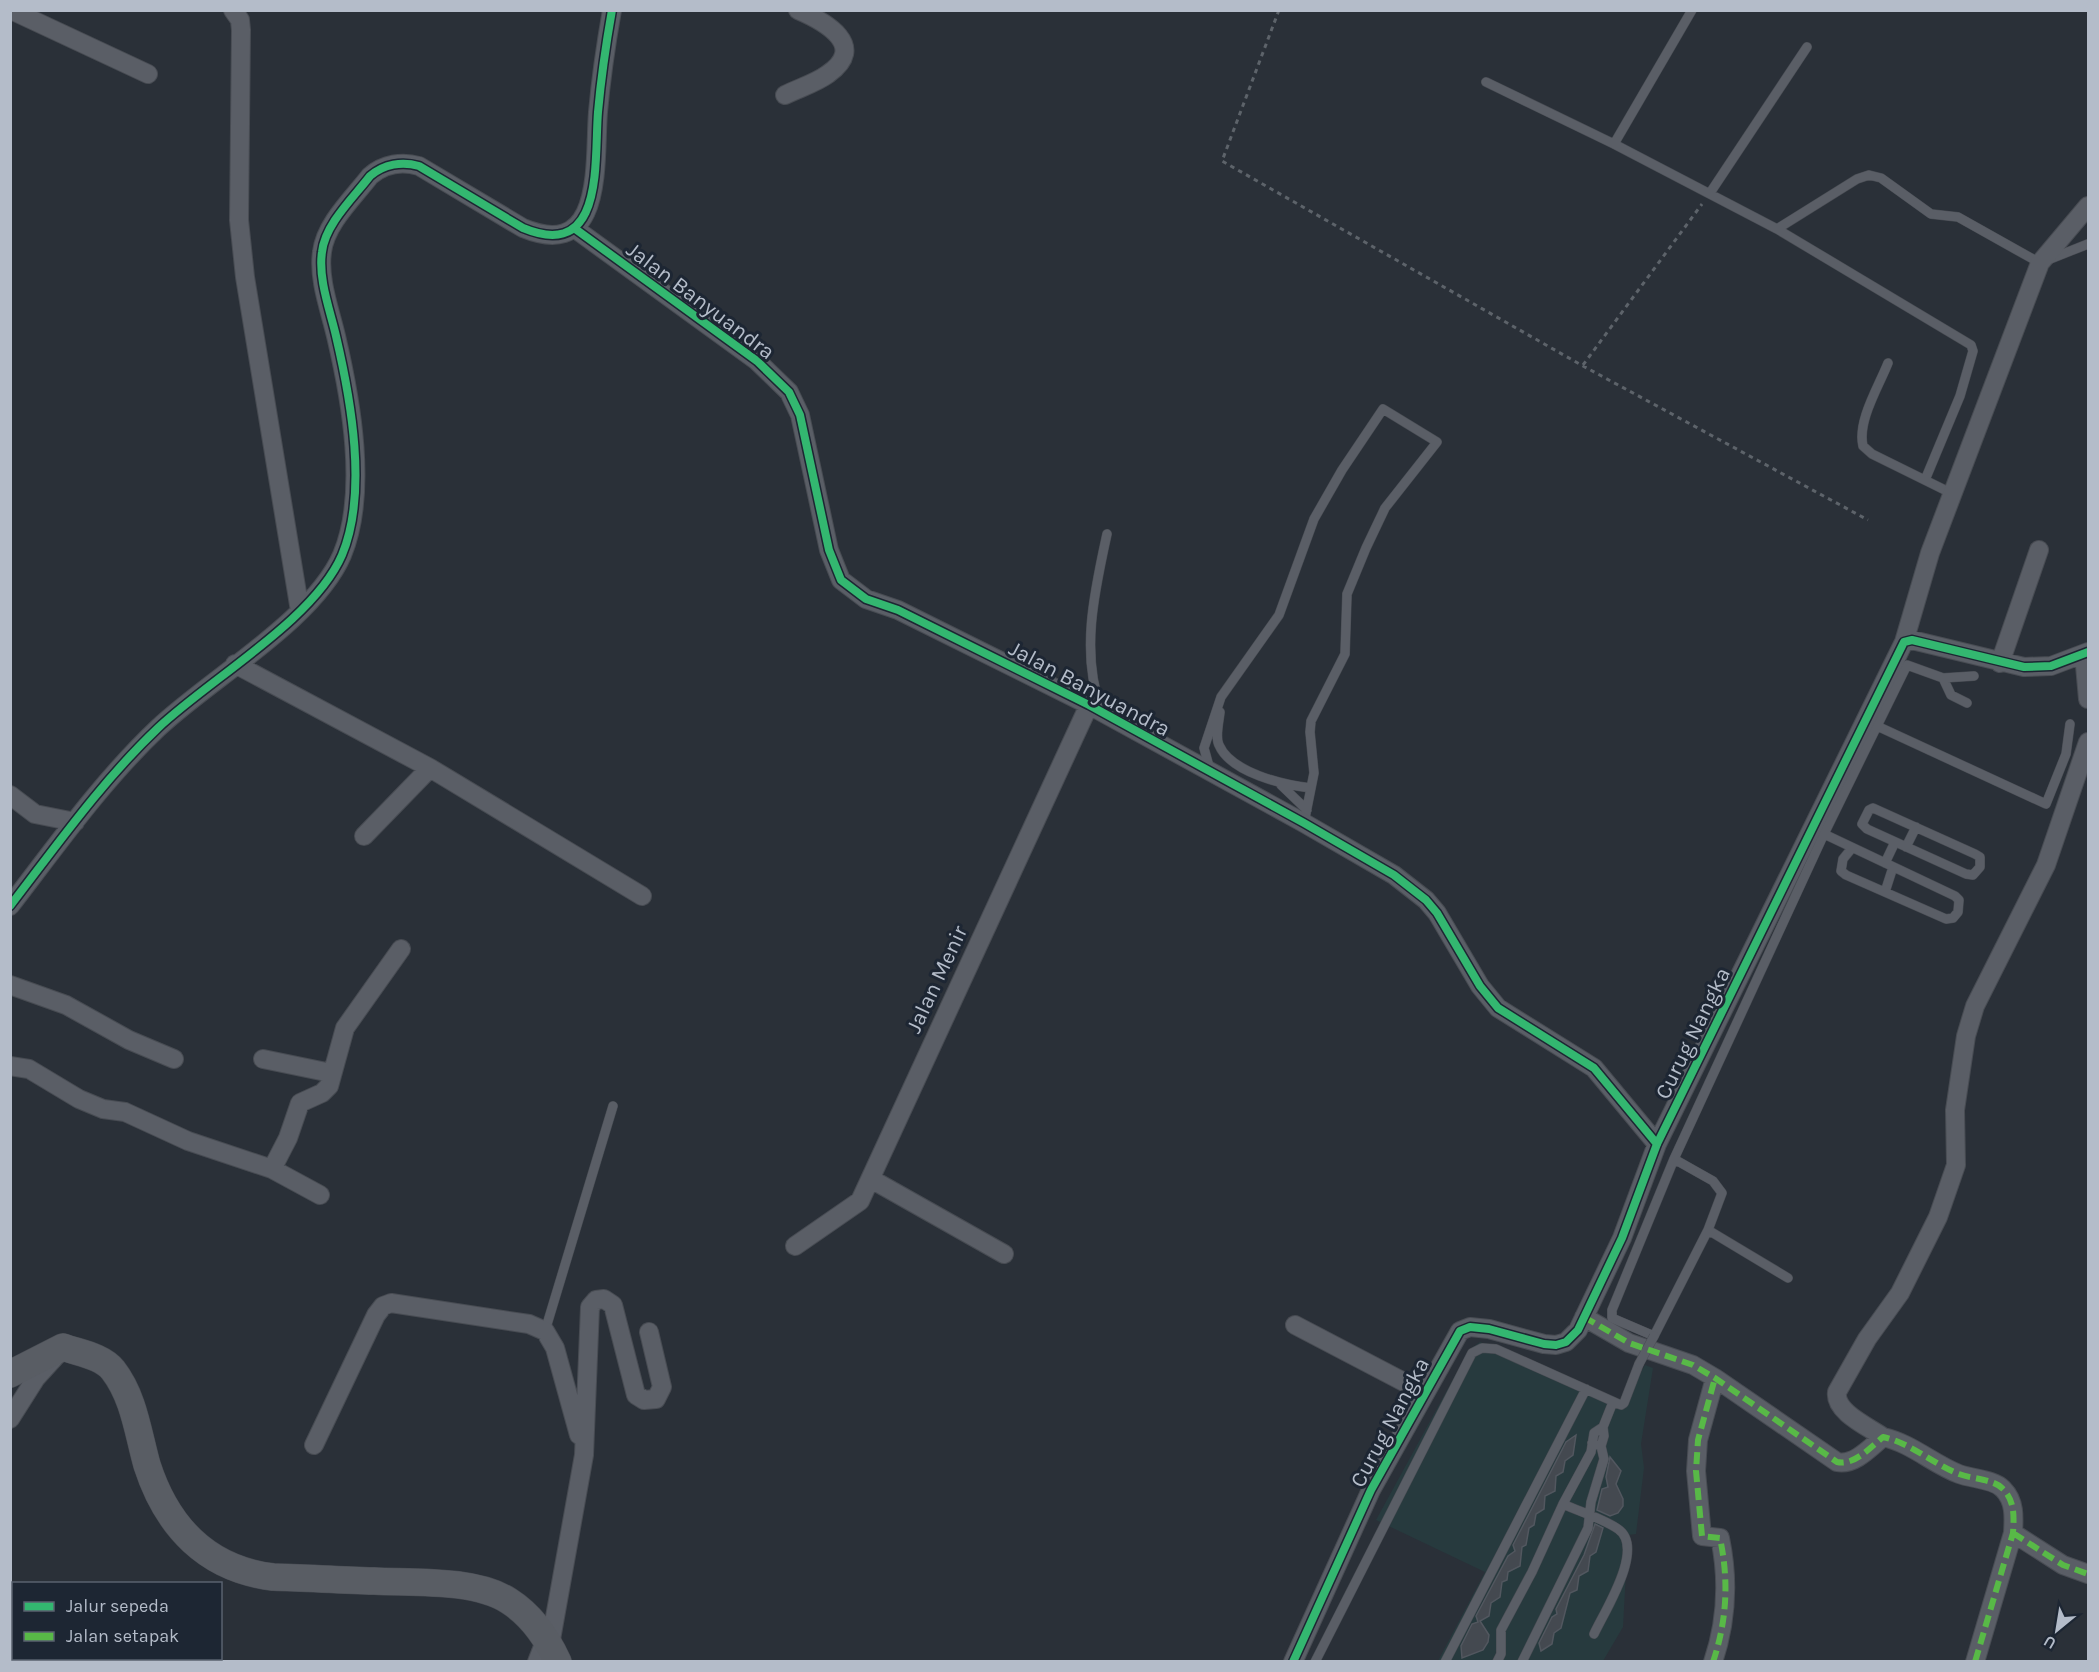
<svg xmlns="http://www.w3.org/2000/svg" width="2099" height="1672" font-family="Karla,sans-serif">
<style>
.green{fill:#273a3e}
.building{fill:#444950;stroke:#52575f;stroke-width:1.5}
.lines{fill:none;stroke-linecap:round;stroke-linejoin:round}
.lane-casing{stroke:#484c53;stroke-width:10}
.street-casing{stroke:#484c53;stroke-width:20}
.secondary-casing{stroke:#484c53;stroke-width:28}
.path{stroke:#5d636a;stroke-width:3;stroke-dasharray:4.5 4.5;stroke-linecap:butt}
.lane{stroke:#5a5e66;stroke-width:9}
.street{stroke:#5a5e66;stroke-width:18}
.secondary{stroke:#595d64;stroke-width:27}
.lane-bridge-casing{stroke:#484c53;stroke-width:10;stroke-linecap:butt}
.lane-bridge{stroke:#5a5e66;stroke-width:9}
.quiet{stroke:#58b947;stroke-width:6;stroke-dasharray:12 6;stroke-linecap:butt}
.cycleway-casing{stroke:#1d2633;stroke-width:11}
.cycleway{stroke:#33b770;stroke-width:8}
.labels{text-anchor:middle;stroke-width:6;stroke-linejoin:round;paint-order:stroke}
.street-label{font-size:22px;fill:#b4bcc9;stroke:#1d2633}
</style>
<rect width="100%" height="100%" fill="#2a3038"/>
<!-- green -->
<path class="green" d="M1480 1342 1542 1367 1623 1404 1645 1365 1653 1368 1641 1444 1644 1468 1636 1534 1628 1535 1623 1627 1603 1661H1438L1485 1572 1376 1520 1469 1350Z"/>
<!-- building -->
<path class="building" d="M1576 1435 1573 1455 1565 1461 1563 1472 1556 1476 1555 1491 1545 1496 1544 1509 1536 1514 1534 1525 1529 1528 1526 1545 1522 1547 1520 1566 1508 1572 1507 1580 1502 1582 1500 1597 1491 1603 1489 1616 1480 1621 1489 1635 1488 1642 1483 1650 1462 1658 1461 1646 1472 1624 1478 1622 1476 1616 1508 1556 1515 1551 1513 1545 1566 1442Z
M1610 1457 1621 1471 1616 1484 1623 1499V1506L1618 1513 1610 1516 1597 1510 1602 1489 1608 1487 1606 1477Z
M1595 1524 1603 1528 1596 1552 1590 1556 1588 1571 1579 1576 1577 1590 1570 1593 1561 1628 1554 1633 1552 1644 1541 1651 1539 1643 1552 1617 1557 1614 1556 1609 1584 1555Z"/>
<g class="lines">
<!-- lane casing -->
<g class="lane-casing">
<path id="lane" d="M1486 82 1614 144 1777 229 1971 345 1973 351 1960 396 1925 480
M1614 144 1692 10
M1710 193 1807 47
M1777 229 1857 179 1869 175 1881 178 1931 214 1958 217 2040 263 2088 244
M1888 363C1879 386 1857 421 1863 446L1872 454 1953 494
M1943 678 1974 676
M1101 708C1080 653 1095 589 1107 534
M1220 712C1219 722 1215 737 1219 745 1231 773 1284 785 1311 788
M1877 726 1907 665 1943 678 1951 695 1967 703
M1210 770 1204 748 1221 697 1279 615 1314 519 1342 470 1383 409 1437 442 1385 508 1366 548 1347 594 1345 654 1311 721 1310 732 1314 773 1304 823
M1281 785 1307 810
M1873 808 1975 854 1980 857V867L1973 875 1966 874 1867 829 1862 824 1869 810Z
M1824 834 1877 726 2046 804 2066 754 2070 724
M1906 847 1916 827
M1885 863 1895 842
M1885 892 1893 867
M1674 1159 1713 1181 1722 1193 1708 1230 1654 1336 1612 1318V1310L1674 1159 1824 834 1955 896 1959 900 1958 912 1953 918 1946 919 1846 875 1841 871 1843 859 1852 848
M1708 1230 1788 1278
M545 1331 613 1106
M1603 1427 1613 1402
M1563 1504C1580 1512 1602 1518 1618 1529 1646 1548 1604 1612 1594 1634
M1315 1662 1472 1353 1482 1348 1496 1349 1621 1405 1624 1403 1639 1364
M1445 1662 1586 1389
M1497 1662 1501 1654V1630L1532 1572 1563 1504 1591 1452 1594 1433 1603 1427 1604 1436 1601 1446 1592 1443
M1522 1662 1588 1528 1591 1502 1604 1459 1601 1446"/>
</g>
<!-- street casing -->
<g class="street-casing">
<path id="street" d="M11 10 148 74
M233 10 240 20 241 30 239 220 245 277 300 611
M785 95C799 88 816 83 828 74 868 46 826 22 798 10
M574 228 757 361 789 392 800 415 829 550 841 580 866 599 898 610 1089 705 1304 823 1394 875 1426 900 1437 913 1480 986 1498 1008 1594 1068 1657 1144
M1904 642 1930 553 2040 263 2088 206
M2084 654 2088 699
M2000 663 2039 550
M235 664 430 768 642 896
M10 795 35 814 75 822
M364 836 430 768
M10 906C57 845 102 781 158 728 211 678 314 620 342 555 368 493 351 400 336 336 330 310 318 279 322 252 325 224 354 197 370 176 384 164 402 161 419 166L523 228C605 262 594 162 598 112 601 78 606 44 612 10
M10 985 66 1005 129 1040 174 1059
M263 1059 331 1073
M10 1066 29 1069 79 1099 103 1109 125 1112 188 1141 272 1169 288 1138 300 1103 322 1093 329 1086 345 1028 401 949
M272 1169 320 1195
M871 1179 1004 1254
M795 1246 860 1201 1089 705
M1584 1317 1629 1343 1693 1365 1715 1378 1837 1462C1854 1466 1871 1447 1883 1437 1911 1443 1933 1464 1959 1474 1972 1479 1994 1479 2003 1489 2015 1501 2014 1517 2013 1533L1975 1662
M1295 1325 1425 1393
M10 1419 36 1378 56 1356
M1883 1437C1869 1427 1834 1412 1837 1392L1867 1339 1900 1293 1938 1217 1956 1165 1955 1110 1966 1036 1975 1006 2046 865 2088 742
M314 1445 376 1315 383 1306 391 1303 529 1324 545 1331 555 1348 579 1435
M2013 1533 2063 1565 2088 1574
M550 1645 584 1455 590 1307 596 1300 604 1299 613 1305 636 1395 644 1400 656 1399 662 1387 649 1332
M537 1662 546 1639
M1293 1662 1371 1490 1460 1331 1470 1327 1489 1329 1544 1344 1556 1345 1566 1342 1578 1330 1622 1238 1657 1144 1904 642 1912 640 2024 667 2051 666 2088 652
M1713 1662C1727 1620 1729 1581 1720 1538L1702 1536 1696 1471 1698 1440 1715 1378"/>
</g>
<!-- secondary casing -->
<g class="secondary-casing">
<path id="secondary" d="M10 1374 63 1347C79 1353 102 1356 113 1370 134 1397 138 1433 147 1465 167 1527 207 1569 273 1577 306 1578 340 1580 374 1581 414 1583 475 1579 509 1601 531 1615 547 1638 558 1662"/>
</g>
<!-- path -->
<path class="path" d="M1279 10 1222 161 1583 366 1868 520
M1583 365 1702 204"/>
<!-- lane -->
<use href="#lane" class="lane"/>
<!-- street -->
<use href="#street" class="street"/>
<!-- secondary -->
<use href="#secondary" class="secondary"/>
<!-- lane-bridge casing -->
<g class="lane-bridge-casing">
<path id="lane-bridge" d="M1639 1364 1654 1336"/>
</g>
<!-- lane-bridge -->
<use href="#lane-bridge" class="lane-bridge"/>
<!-- quiet -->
<path class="quiet" d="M1584 1317 1629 1343 1693 1365 1715 1378 1837 1462C1854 1466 1871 1447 1883 1437 1911 1443 1933 1464 1959 1474 1972 1479 1994 1479 2003 1489 2015 1501 2014 1517 2013 1533L1975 1662
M2013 1533 2063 1565 2088 1574
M1713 1662C1727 1620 1729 1581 1720 1538L1702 1536 1696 1471 1698 1440 1715 1378"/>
<!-- cycleway casing -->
<g class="cycleway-casing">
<path id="cycleway" d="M574 228 757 361 789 392 800 415 829 550 841 580 866 599 898 610 1089 705 1304 823 1394 875 1426 900 1437 913 1480 986 1498 1008 1594 1068 1657 1144
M10 906C57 845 102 781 158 728 211 678 314 620 342 555 368 493 351 400 336 336 330 310 318 279 322 252 325 224 354 197 370 176 384 164 402 161 419 166L523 228C605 262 594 162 598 112 601 78 606 44 612 10
M1293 1662 1371 1490 1460 1331 1470 1327 1489 1329 1544 1344 1556 1345 1566 1342 1578 1330 1622 1238 1657 1144 1904 642 1912 640 2024 667 2051 666 2088 652"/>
</g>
<!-- cycleway -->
<use href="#cycleway" class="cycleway"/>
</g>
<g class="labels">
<!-- street labels -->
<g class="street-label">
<text transform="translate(701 300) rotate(37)" y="8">Jalan Banyuandra</text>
<text transform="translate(1090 688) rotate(28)" y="8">Jalan Banyuandra</text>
<text transform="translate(936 979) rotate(-65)" y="8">Jalan Menir</text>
<text transform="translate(1692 1033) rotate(-64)" y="8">Curug Nangka</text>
<text transform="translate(1389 1422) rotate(-62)" y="8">Curug Nangka</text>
</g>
</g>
<!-- border -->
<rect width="2099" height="1672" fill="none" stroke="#b4bcc9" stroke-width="24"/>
<!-- legend -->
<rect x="12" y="1582" width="210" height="78" fill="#1d2633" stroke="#59626f" stroke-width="1.5"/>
<rect x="24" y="1602" width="30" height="9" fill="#33b770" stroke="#59626f" stroke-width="1.5"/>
<text x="66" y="1612" font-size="18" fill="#b4bcc9">Jalur sepeda</text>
<rect x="24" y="1632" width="30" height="9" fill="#58b947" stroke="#59626f" stroke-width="1.5"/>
<text x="66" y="1642" font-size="18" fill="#b4bcc9">Jalan setapak</text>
<!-- north arrow -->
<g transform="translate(2057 1630) rotate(210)" stroke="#1d2633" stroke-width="4.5" paint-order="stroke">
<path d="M0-4.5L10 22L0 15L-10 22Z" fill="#b4bcc9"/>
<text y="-9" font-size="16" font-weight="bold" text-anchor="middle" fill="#b4bcc9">U</text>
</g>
</svg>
